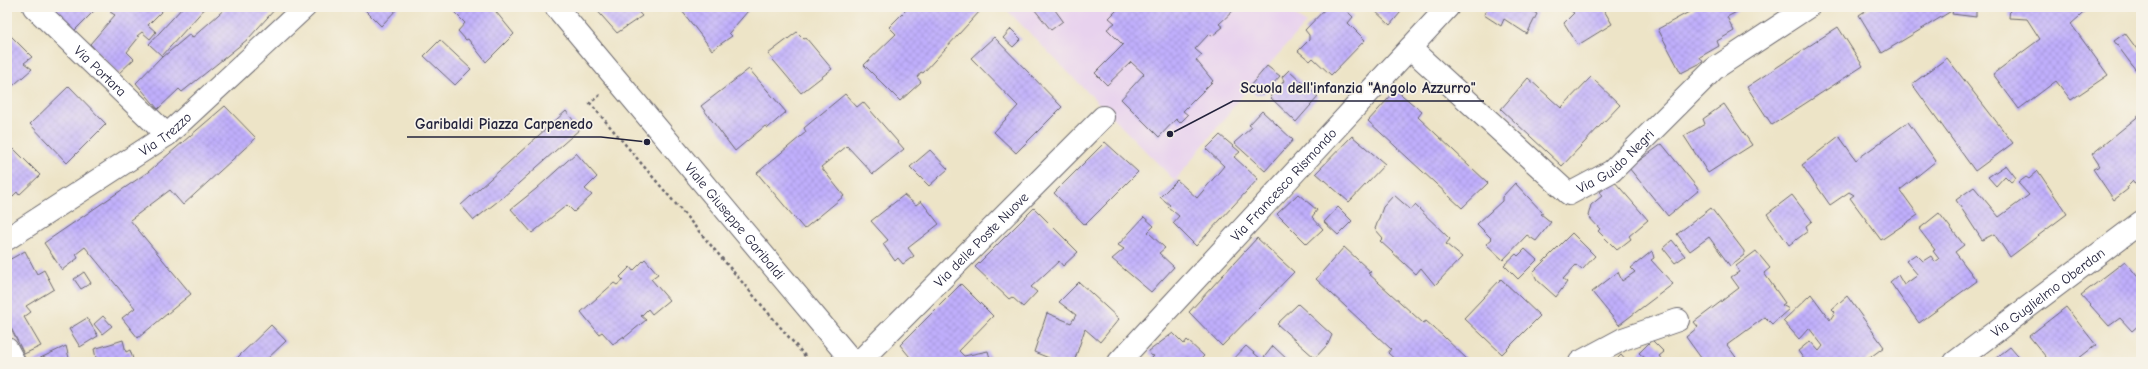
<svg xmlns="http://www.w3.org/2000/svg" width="2148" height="369" font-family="'Comic Neue',sans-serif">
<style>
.built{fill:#e8d2ee}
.building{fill:url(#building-cross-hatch)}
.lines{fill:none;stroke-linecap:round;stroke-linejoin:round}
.street-casing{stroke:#69666c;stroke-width:24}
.secondary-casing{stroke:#69666c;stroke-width:24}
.path{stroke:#69666c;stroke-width:2.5;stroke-dasharray:3 3;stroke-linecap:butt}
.street{stroke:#fff;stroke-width:22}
.secondary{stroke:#fff;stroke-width:22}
.labels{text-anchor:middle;stroke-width:3.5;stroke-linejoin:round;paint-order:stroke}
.street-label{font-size:14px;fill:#22223b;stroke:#f7f3e8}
.leader{fill:none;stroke:#22223b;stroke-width:1.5}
.callout-dot{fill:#22223b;stroke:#f7f3e8;stroke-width:1.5}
.callout-label{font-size:15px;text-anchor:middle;font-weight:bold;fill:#22223b;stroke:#f7f3e8;stroke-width:3.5;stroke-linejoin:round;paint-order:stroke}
</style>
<defs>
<pattern id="building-cross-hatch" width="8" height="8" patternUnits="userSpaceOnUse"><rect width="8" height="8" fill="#c0affc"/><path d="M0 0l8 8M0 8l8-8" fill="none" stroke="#a596d9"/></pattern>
</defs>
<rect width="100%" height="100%" fill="#f7f3e8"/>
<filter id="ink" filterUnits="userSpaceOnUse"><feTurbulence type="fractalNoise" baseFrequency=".025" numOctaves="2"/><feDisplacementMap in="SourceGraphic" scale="8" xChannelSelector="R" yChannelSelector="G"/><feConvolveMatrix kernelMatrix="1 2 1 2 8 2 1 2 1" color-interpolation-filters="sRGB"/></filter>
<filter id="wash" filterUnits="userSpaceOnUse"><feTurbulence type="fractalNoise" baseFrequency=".012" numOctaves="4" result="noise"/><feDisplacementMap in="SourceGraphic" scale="16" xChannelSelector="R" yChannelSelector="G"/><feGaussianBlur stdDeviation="0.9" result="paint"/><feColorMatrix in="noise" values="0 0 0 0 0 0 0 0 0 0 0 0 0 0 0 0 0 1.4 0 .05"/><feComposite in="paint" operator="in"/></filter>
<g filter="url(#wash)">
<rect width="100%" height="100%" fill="#ede4c7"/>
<!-- built -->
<path class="built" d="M1004 7H1284L1306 23 1250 86 1175 181Z"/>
<g id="blocks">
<!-- building -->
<path class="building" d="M42 7H94L96 9 71 34Z
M116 7H166L148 25 156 32 150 39 142 32 137 36 139 37 127 52 134 59 118 74 90 44 115 15 110 12Z
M183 7H206L162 56 149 44Z
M227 7H277L248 39 182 92 179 89 158 109 136 83 162 56 163 57 190 34 192 38Z
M362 7H399L381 26Z
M449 7H492L514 34 486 62 468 39 466 40 458 31 465 23Z
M594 7H634L642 16 617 33Z
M685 7H744L748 11 729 33 732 36 712 50 682 11Z
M909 7H978L981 10 923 73 921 72 917 77 921 82 900 101 864 65 896 34 889 27Z
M1036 7H1058L1055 10 1063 21 1051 30 1034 9Z
M1120 7H1232L1234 10 1219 24 1223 27 1212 36 1209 34 1195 49 1202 55 1196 60 1213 81 1183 111 1188 115 1180 123 1176 119 1159 137 1121 99 1144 74 1131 62 1107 85 1095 73 1123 45 1107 29 1115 23 1109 18Z
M1327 7H1343L1353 17 1348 23 1365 40 1331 75 1313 58 1310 61 1298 51 1309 40V35L1305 30Z
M1371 7H1405L1390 25Z
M1488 7H1526L1537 14 1527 34 1504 19 1501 26 1484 15Z
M1565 7H1602L1612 24 1578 45 1564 23 1574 13Z
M1698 7H1746L1727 17 1734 31 1717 41 1719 46 1700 57 1703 62 1681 73 1658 29Z
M1871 7H1976V17L1952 14 1953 10 1882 53 1859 15Z
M2010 7H2088L2089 8 2071 24 2108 75 2071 100 2056 81 2019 109 1993 74 2040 39 2027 19 2009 18Z
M1838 27 1863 66 1772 125 1747 87Z
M1011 29 1021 39 1013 47 1003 38Z
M7 32 32 57 24 63 32 69 7 91Z
M797 32 804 39 806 38 832 69 801 93 768 54Z
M2125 33 2139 52 2141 50V71L2138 73 2114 41Z
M994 37 1062 107 1016 153 994 132 1018 106 971 58Z
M440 40 471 69 455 85 424 56Z
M1947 58 2013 143 1975 171 1912 84Z
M1267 66 1280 76 1264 94H1255L1250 88V86Z
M749 69 786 112 768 128 765 126 735 151 701 106Z
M1289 70 1318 97 1296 122 1270 97 1284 81 1282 77Z
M1591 77 1620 105 1562 166 1501 109 1528 78 1561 108Z
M69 86 106 124 67 163 30 124Z
M1396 90 1422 112 1418 117 1419 118 1488 183 1462 208 1368 121Z
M845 94 857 107 863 102 904 149 873 174 847 146 821 167 844 196 804 229 757 173 806 132 804 128Z
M1724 104 1752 145 1708 173 1684 136 1705 124 1703 119Z
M225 106 256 138 183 205 170 190 130 220 191 294 138 338 122 318 135 308 85 247 76 254 78 258 62 270 44 243 148 172Z
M566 111 580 129 502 198 474 220 461 205Z
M1262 111 1293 140 1265 171 1234 143 1252 127 1249 125Z
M2141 114V180L2135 184 2133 181 2127 187 2128 189 2114 200 2093 169 2100 166 2092 154Z
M1908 122 1936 161 1900 190 1918 215 1881 240 1850 198 1854 195 1849 192 1830 205 1802 165 1839 136 1856 160Z
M1220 135 1240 152 1234 157 1258 179 1196 246 1173 223 1179 216 1168 207 1170 205 1160 197 1177 180 1197 198 1224 166 1206 149Z
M1352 136 1385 164 1349 202 1316 173Z
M1105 142 1138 172 1085 225 1054 193Z
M1662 144 1699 190 1668 216 1629 168Z
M14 149 40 175 19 195 17 192 7 202V151L9 153Z
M930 150 948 169 929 186 910 167Z
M576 153 597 177 585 189 592 195 574 212 567 205 532 233 511 209 536 189Z
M2006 165 2016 178 2011 182 2005 176 1996 186 1988 177Z
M2038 171 2067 214 2010 257 1994 234 1982 240 1956 200 1974 187 1999 217 2029 195 2018 183 2026 177 2029 179Z
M1614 181 1648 220 1629 236 1631 239 1617 250 1598 231 1600 229 1588 216 1591 205 1602 196 1600 192Z
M1515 183 1543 213 1541 214 1551 222 1536 241 1527 235 1503 260 1486 244 1492 239 1477 224 1502 201V197Z
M1298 194 1317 210 1312 217 1323 229 1307 244 1277 214Z
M904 195 916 205 921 201 939 224 908 248 914 256 903 264 898 258 895 261 883 244 888 240 871 221Z
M1394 195 1411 210 1415 205 1450 239 1446 244 1462 257 1435 285 1421 268 1416 274 1380 241 1383 238 1375 229 1383 207Z
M1792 195 1812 221 1806 226 1808 231 1789 245 1767 214Z
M1338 207 1352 221 1338 235 1324 222Z
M1034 208 1078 252 1063 266 1059 261 1031 287 1037 292 1023 307 1012 297 1009 299 975 267Z
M1711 208 1744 251V255L1730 266 1709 237 1690 251 1677 234Z
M1939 213 1964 245 1955 252 1977 281 1919 323 1890 282 1898 275 1904 285 1918 275 1906 261 1916 254 1923 261 1931 256 1935 262 1939 259 1933 251 1935 250 1919 229Z
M1144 217 1154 226 1148 232 1165 248 1159 253 1174 267 1151 292 1112 259 1124 249 1118 245Z
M1572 233 1595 256 1582 270 1576 265 1563 279 1567 282 1556 297 1537 280 1533 272Z
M1257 238 1294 272 1222 346 1189 312Z
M1672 240 1685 256 1675 263 1663 248Z
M1344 247 1371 272 1368 273 1423 323 1426 321 1443 336 1470 362H1398L1388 353 1391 349 1316 279Z
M1525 249 1537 260 1518 279 1504 265 1516 254 1518 256Z
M25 251 37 274 44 270 54 289 26 306 31 312 24 317 41 346 24 354 7 320V261Z
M1652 251 1654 258 1651 260 1673 284 1619 325 1592 292 1618 272 1622 281 1635 272 1631 268Z
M1756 251 1770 268 1764 273 1785 303 1782 305 1789 309 1772 324 1765 317 1727 345 1738 360 1736 362H1704L1686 337 1698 327 1694 322 1739 288 1731 277 1739 272 1736 266Z
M645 259 658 274 651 279 669 300 652 314 648 309 641 316 646 320 624 338V336L613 344 602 332 599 334 581 312 614 283 617 285 623 280 620 277 630 267 633 271Z
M2125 261 2141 281V323L2132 331 2120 318 2109 326 2081 295Z
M84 272 91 283 81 289 74 279Z
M1501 279 1540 316 1502 354 1464 318Z
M1079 282 1119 319 1100 342 1085 329 1074 362H1047L1049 358 1034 352 1047 313 1071 323 1076 315 1059 302Z
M961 284 993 316 959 351 964 356 988 351 991 362H914L900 345Z
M1811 294 1830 320 1835 312 1832 309 1847 296 1884 347 1864 362H1806L1798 351 1810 341 1819 351 1823 346 1809 328 1799 339 1783 321Z
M1298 304 1332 335 1328 344 1315 358 1277 324Z
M2066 307 2096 345 2074 362H2050L2029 336Z
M103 316 112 326 102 334 94 324Z
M87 318 98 336 80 347 69 329Z
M271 325 286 341 264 362H240L237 358Z
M1173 333 1184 344 1187 340 1204 356 1198 362H1148L1154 356 1150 355 1149 351Z
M123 340 126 352 130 350 134 362H99L98 358H96L94 349Z
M1652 340 1664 352 1659 356 1664 362H1641L1646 359 1639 353Z
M66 346 70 362H32Z
M1246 346 1262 360 1273 346 1290 362H1231Z
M2010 347 2023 362H1991Z
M1621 355 1627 362H1614Z"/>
</g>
</g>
<g filter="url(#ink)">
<use href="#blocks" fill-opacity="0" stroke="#69666c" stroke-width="1"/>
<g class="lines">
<!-- street casing -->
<g class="street-casing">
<g id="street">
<path id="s1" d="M34 7 167 135"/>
<path id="s2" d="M1410 48 1569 194 1612 171 1714 69 1808 7"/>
<path id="s3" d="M7 239 167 135 305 7"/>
<path d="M7 349 14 362"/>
<path id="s4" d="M859 362 1103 117"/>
<path id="s5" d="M1119 362 1448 7"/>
<path d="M1580 362 1623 339 1678 320"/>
<path id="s6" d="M1955 362 2141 222"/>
</g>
</g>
<!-- secondary casing -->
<g class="secondary-casing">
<g id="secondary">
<path id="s7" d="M556 7 853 362"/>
</g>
</g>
<!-- path -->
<path class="path" d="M600 95 590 103 810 362"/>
<!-- street -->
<use href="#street" class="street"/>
<!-- secondary -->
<use href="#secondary" class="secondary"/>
</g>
</g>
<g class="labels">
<!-- street labels -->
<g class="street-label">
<text dy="5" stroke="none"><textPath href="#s1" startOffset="92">Via Portara</textPath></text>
<text dy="5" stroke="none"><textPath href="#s3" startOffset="190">Via Trezzo</textPath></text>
<text dy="5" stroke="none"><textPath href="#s2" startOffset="273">Via Guido Negri</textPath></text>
<text dy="5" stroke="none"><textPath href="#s5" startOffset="242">Via Francesco Rismondo</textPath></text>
<text dy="5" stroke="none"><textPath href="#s7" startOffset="279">Viale Giuseppe Garibaldi</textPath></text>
<text dy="5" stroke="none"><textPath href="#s4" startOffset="173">Via delle Poste Nuove</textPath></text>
<text dy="5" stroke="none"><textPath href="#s6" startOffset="116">Via Guglielmo Oberdan</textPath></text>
</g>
</g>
<!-- callouts -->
<path class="leader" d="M1170 134L1233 101H1484M647 142L601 137H407"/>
<g class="callout-dot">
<circle cx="1170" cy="134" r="4"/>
<circle cx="647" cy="142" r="4"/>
</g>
<g class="callout-label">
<text x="1358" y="93">Scuola dell'infanzia "Angolo Azzurro"</text>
<text x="504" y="129">Garibaldi Piazza Carpenedo</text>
</g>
<!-- margin -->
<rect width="2148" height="369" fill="none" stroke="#f7f3e8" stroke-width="24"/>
</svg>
